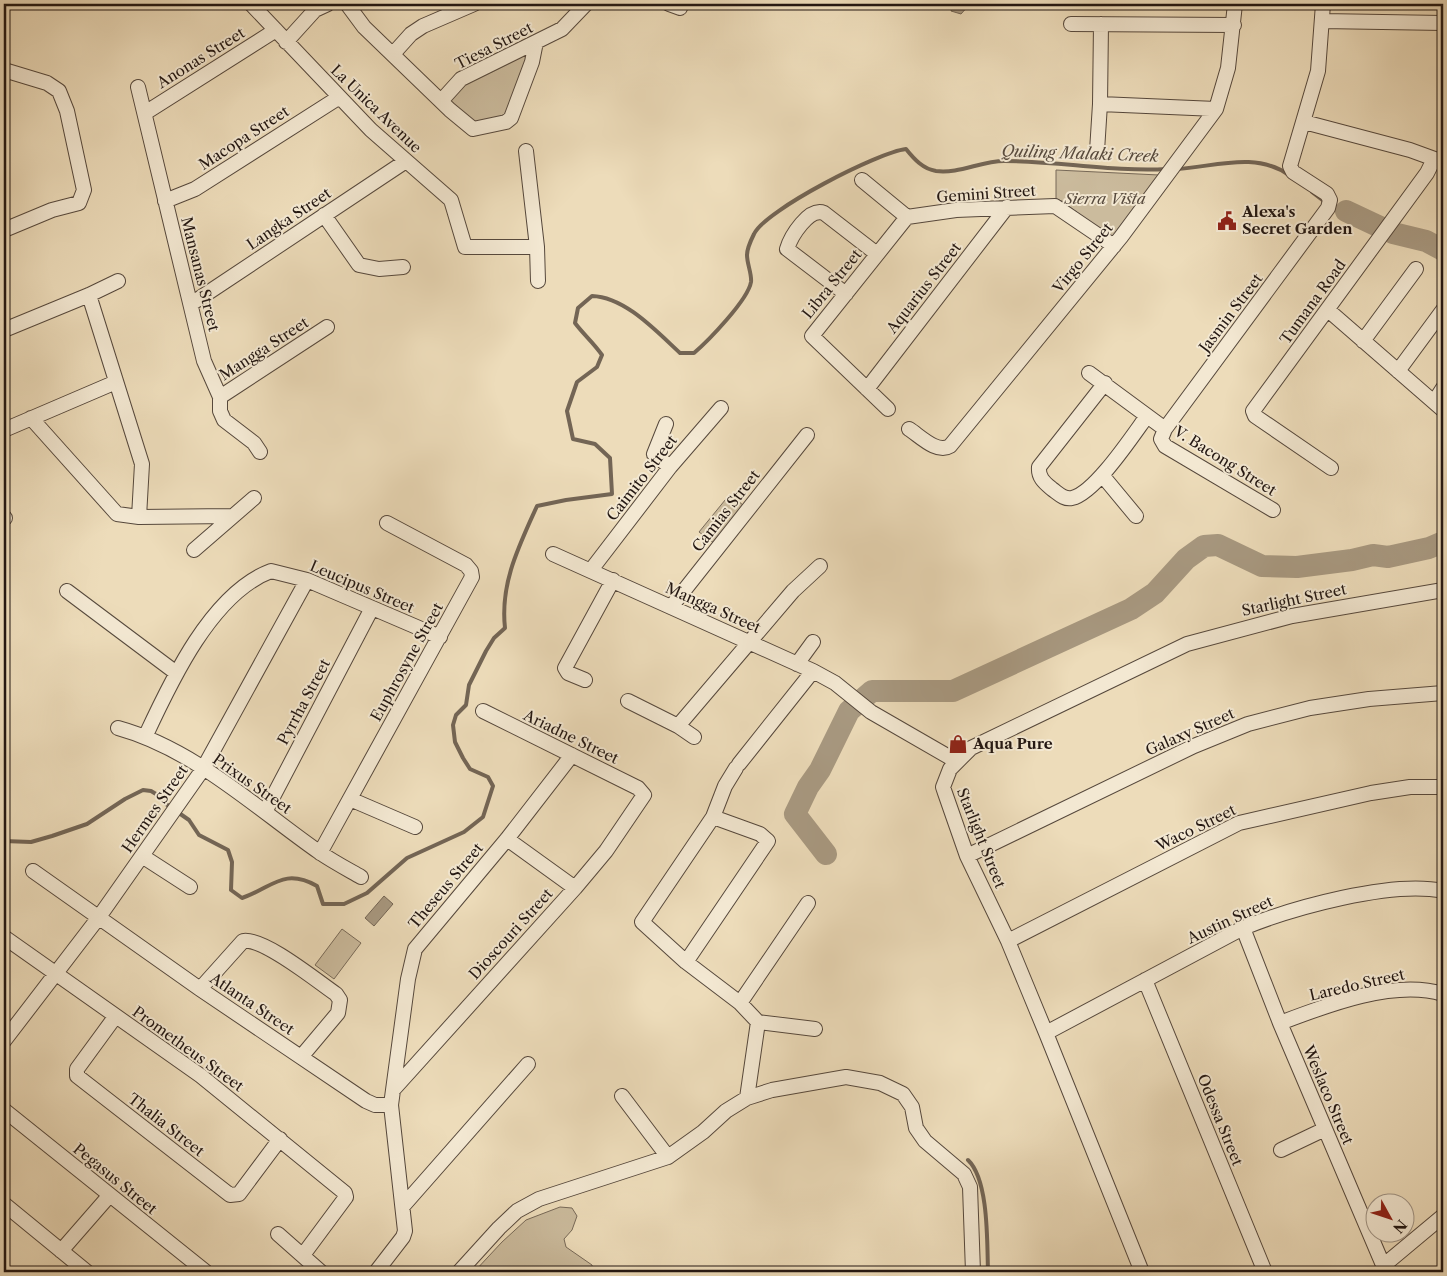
<svg xmlns="http://www.w3.org/2000/svg" width="1447" height="1276" font-family="'Libre Caslon Text',serif">
<style>
.green{fill:#cbbb9d;stroke:#776958}
.water{fill:#a89981;stroke:#736555}
.lines{fill:none;stroke-linecap:round;stroke-linejoin:round}
.stream{stroke:#736555;stroke-width:4}
.river{stroke:#a89981;stroke-width:22}
.minor-casing{stroke:#56483c;stroke-width:16}
.minor{stroke:#f3e8d2;stroke-width:14}
.labels{text-anchor:middle;stroke-width:4;stroke-linejoin:round;paint-order:stroke}
.street-label{font-size:15px;fill:#231712;stroke:#f3e8d2}
.park-label{font-size:15px;font-style:italic;fill:#55483c;stroke:#f3e8d2}
.poi-label{font-size:15px;font-weight:bold;fill:#231712;stroke:#f3e8d2;text-anchor:start}
.water-label{font-size:16px;font-style:italic;fill:#584b3e;stroke:#f3e8d2}
</style>
<rect width="100%" height="100%" fill="#eddcba"/>
<filter id="stains"><feTurbulence type="fractalNoise" baseFrequency=".004" numOctaves="4"/><feColorMatrix values="0 0 0 0 .2 0 0 0 0 .09 0 0 0 0 .02 0 0 0 .5 -.17"/></filter>
<radialGradient id="worn" r=".72"><stop offset=".6" stop-color="#630" stop-opacity="0"/><stop offset="1" stop-color="#630" stop-opacity=".3"/></radialGradient>
<!-- green -->
<path class="green" d="M525 54 526 62 505 117 474 126 449 101 465 84Z
M1056 170 1159 175 1111 238 1062 201 1056 199Z
M730 494 744 506 714 543 699 532Z
M342 929 361 943 334 979 315 965Z
M560 1207 572 1208 577 1216 572 1230 564 1239 566 1247 592 1265 593 1272H474L502 1242 526 1220Z"/>
<!-- water -->
<path class="water" d="M953 4H970L961 14 951 11Z
M384 896 393 904 374 926 365 918Z"/>
<g class="lines">
<!-- stream -->
<path class="stream" d="M1177 169C1214 167 1255 151 1289 175
M1312 192 1325 202
M1331 205 1346 211
M4 841 31 842 52 836 87 824 125 799 143 790 151 791 161 797 166 804 189 820 199 835 228 850 232 862 231 890 242 898C272 888 283 867 317 886L323 904H344L367 893 407 858 464 832 483 817 493 786 488 777 470 769 463 758 455 742 453 725 456 715 466 705 469 685 486 651 494 638 505 628C500 583 519 546 537 506L566 500 612 494 610 458 595 444 573 439 567 411 577 382 597 367 602 355C593 342 584 335 575 323L578 308 592 296C625 297 656 331 680 353H694C708 341 748 300 751 282 752 274 747 264 747 255 747 249 751 240 754 234 765 210 879 152 906 149 914 159 923 169 936 171 959 174 981 161 1004 161 1059 161 1112 172 1167 169
M968 1160C989 1180 987 1243 988 1272"/>
<!-- river -->
<path class="river" d="M1346 211 1380 227
M1393 233 1426 241 1443 250
M826 854 795 814 808 787 820 770 849 711 872 691H953L1131 609 1155 593 1186 559 1204 546 1218 545 1262 566 1297 567 1352 560 1373 555 1388 557 1429 548 1443 542"/>
<!-- minor casing -->
<g class="minor-casing">
<path id="minor" d="M251 4 371 130 451 200 465 247H537
M347 4 364 27 450 110 473 129 506 122 511 118 532 62 536 42
M669 4 680 8
M1322 21 1443 23
M1071 24 1234 25
M286 42 315 10 328 4
M393 54 411 34 423 26 474 4
M4 70 47 83 59 91 67 111 84 190 79 203 52 210 4 230
M138 87 204 361 220 397V411L224 420 254 443 260 452
M442 100 461 79 562 29 586 4
M1100 104 1216 109
M145 113 276 30
M1304 122 1410 150 1443 162
M526 151 537 247 538 281
M1097 151 1100 104 1101 24
M862 180 907 217 956 210 1055 206 1114 246
M165 201 195 189 338 98
M324 215 359 265 379 269 403 267
M846 294 787 249C791 236 809 207 824 213L877 254
M89 295 142 464 139 517
M191 304 406 161
M1328 310 1443 410
M4 330 89 295 118 281
M1363 341 1416 269
M1398 371 1443 310
M1089 373 1165 429
M1105 383 1039 467C1038 478 1045 483 1052 489 1058 493 1064 500 1072 498 1095 493 1133 435 1147 416
M867 389 1007 207
M220 397 327 327
M1434 402 1443 388
M888 409 812 336 907 217
M31 418 117 514 139 517 231 516
M666 424 654 454 670 467
M909 429C920 436 937 454 950 446L1121 237 1216 109 1228 68 1235 4
M4 430 116 382
M1331 468 1255 416 1253 411 1427 173 1434 159
M1102 475 1136 516
M1273 510 1165 446 1161 439 1165 429 1328 208 1330 200 1327 194 1293 172 1290 166 1318 71 1323 4
M4 517 5 518
M194 550 254 498
M553 554 813 671 835 683 871 712 956 761
M591 570 670 467 721 408
M67 591 175 672
M671 607 807 435
M797 664 813 642
M585 680 568 673 565 668 613 580
M628 701 678 726
M118 728C194 749 256 808 319 852 332 861 347 869 361 877
M146 735C171 681 212 593 271 571L307 580 440 637
M694 737 678 726 793 591 820 566
M739 764 813 671
M736 768 725 786 713 817 642 922 686 962 740 1003 758 1022 815 1029
M350 799 415 827
M265 812 372 608
M507 839 575 888
M320 853 472 577 471 571 466 565 387 523
M142 856 190 887
M967 856 1194 746 1248 724 1310 708 1369 699 1443 693
M33 871 200 989 366 1101 375 1105H391
M1243 928 1280 1023 1386 1272
M4 937 201 1076 345 1193 346 1197 303 1255
M1008 941 1239 823 1371 793 1410 787H1443
M686 962 768 841 760 834 713 817
M1145 980 1265 1272
M200 989 243 941C263 937 317 981 336 994L340 1000 338 1013 301 1057
M740 1003 808 903
M115 1017 77 1069V1076L230 1195 239 1194 280 1139
M1280 1023C1327 1005 1394 979 1443 994
M1046 1033 1243 928C1292 908 1392 880 1443 891
M4 1041 99 917 203 769 307 580
M393 1090 575 888 606 851 644 795 638 788 483 711
M622 1096 668 1157
M747 1098 758 1022
M4 1110 206 1272
M1281 1150 1325 1129
M4 1204 87 1272
M403 1206 528 1064
M278 1234 321 1272
M61 1251 109 1196
M1383 1266 1443 1216
M376 1272 403 1237 405 1231 391 1105 408 979 415 949 507 839 572 755
M459 1272 499 1228 517 1211 539 1199 668 1157 703 1132 726 1111 747 1098 772 1090 846 1077 880 1083 903 1094 912 1107 916 1128 925 1141 964 1174 970 1187 973 1272
M1142 1272 1046 1033 1008 941 967 856 945 793 943 787 950 769 971 748 1187 644 1292 616 1443 590"/>
</g>
<!-- minor -->
<use href="#minor" class="minor"/>
</g>
<!-- icons -->
<defs>
<g id="civic-bare" transform="scale(1.5)"><path d="M-.6-6.5H3V-4.5H.6V-3L4-1V1h2V6H-6V1h2V-1L-.6-3ZM-1.2 2.5V6h2.4V2.5Z" fill="#8f2418" stroke="#f3e8d2" stroke-width="2.5" paint-order="stroke"/></g>
<g id="shop-bare" transform="scale(1.5)"><path d="M-5-2.5h2.3a2.7 3.5 0 0 1 5.4 0H5L5.5 6h-11ZM-1.5-2.5h3a1.5 2.3 0 0 0-3 0Z" fill="#8f2418" stroke="#f3e8d2" stroke-width="2.5" paint-order="stroke"/></g>
</defs>
<g fill-rule="evenodd">
<use href="#civic-bare" x="1227" y="221"/>
<use href="#shop-bare" x="958" y="744"/>
</g>
<g class="labels">
<!-- street labels -->
<g class="street-label">
<text transform="translate(494 46) rotate(-27)" y="5">Tiesa Street</text>
<text transform="translate(201 58) rotate(-32)" y="5">Anonas Street</text>
<text transform="translate(376 109) rotate(44)" y="5">La Unica Avenue</text>
<text transform="translate(244 138) rotate(-33)" y="5">Macopa Street</text>
<text transform="translate(986 194) rotate(-4)" y="5">Gemini Street</text>
<text transform="translate(289 219) rotate(-34)" y="5">Langka Street</text>
<text transform="translate(1083 258) rotate(-51)" y="5">Virgo Street</text>
<text transform="translate(200 274) rotate(76)" y="5">Mansanas Street</text>
<text transform="translate(832 284) rotate(-51)" y="5">Libra Street</text>
<text transform="translate(924 288) rotate(-52)" y="5">Aquarius Street</text>
<text transform="translate(1313 302) rotate(-54)" y="5">Tumana Road</text>
<text transform="translate(1231 313) rotate(-53)" y="5">Jasmin Street</text>
<text transform="translate(264 349) rotate(-33)" y="5">Mangga Street</text>
<text transform="translate(1225 461) rotate(32)" y="5">V. Bacong Street</text>
<text transform="translate(642 478) rotate(-52)" y="5">Caimito Street</text>
<text transform="translate(726 511) rotate(-52)" y="5">Camias Street</text>
<text transform="translate(362 587) rotate(23)" y="5">Leucipus Street</text>
<text transform="translate(1294 600) rotate(-12)" y="5">Starlight Street</text>
<text transform="translate(713 608) rotate(24)" y="5">Mangga Street</text>
<text transform="translate(407 662) rotate(-61)" y="5">Euphrosyne Street</text>
<text transform="translate(304 702) rotate(-62)" y="5">Pyrrha Street</text>
<text transform="translate(1190 732) rotate(-24)" y="5">Galaxy Street</text>
<text transform="translate(571 737) rotate(26)" y="5">Ariadne Street</text>
<text transform="translate(252 784) rotate(35)" y="5">Prixus Street</text>
<text transform="translate(155 809) rotate(-55)" y="5">Hermes Street</text>
<text transform="translate(1196 828) rotate(-26)" y="5">Waco Street</text>
<text transform="translate(981 838) rotate(68)" y="5">Starlight Street</text>
<text transform="translate(446 886) rotate(-50)" y="5">Theseus Street</text>
<text transform="translate(1230 920) rotate(-25)" y="5">Austin Street</text>
<text transform="translate(511 934) rotate(-48)" y="5">Dioscouri Street</text>
<text transform="translate(1357 985) rotate(-13)" y="5">Laredo Street</text>
<text transform="translate(252 1004) rotate(34)" y="5">Atlanta Street</text>
<text transform="translate(188 1049) rotate(36)" y="5">Prometheus Street</text>
<text transform="translate(1328 1095) rotate(67)" y="5">Weslaco Street</text>
<text transform="translate(1220 1120) rotate(68)" y="5">Odessa Street</text>
<text transform="translate(166 1125) rotate(38)" y="5">Thalia Street</text>
<text transform="translate(115 1179) rotate(39)" y="5">Pegasus Street</text>
</g>
<!-- park labels -->
<g class="park-label">
<text x="1105" y="204">Sierra Vista</text>
</g>
<!-- poi labels -->
<g class="poi-label">
<text x="1242" y="217">Alexa's<tspan x="1242" dy="17">Secret Garden</tspan></text>
<text x="973" y="749">Aqua Pure</text>
</g>
<!-- water labels -->
<g class="water-label">
<text transform="translate(1080 153) rotate(2)" y="6">Quiling Malaki Creek</text>
</g>
</g>
<!-- margin -->
<rect width="1447" height="1276" fill="none" stroke="#eddcba" stroke-width="20"/>
<rect x="5" y="5" width="1437" height="1266" fill="none" stroke="#231712" stroke-width="2.5"/>
<rect x="10" y="10" width="1427" height="1256" fill="none" stroke="#231712"/>
<!-- north arrow -->
<g transform="translate(1390 1218) rotate(130)"><circle r="24" fill="#f3e8d2" stroke="#a09485"/>
<path d="M0-4L9 19L0 12L-9 19Z" fill="#8f2418"/>
<text y="-8" font-size="14" font-weight="bold" text-anchor="middle" fill="#231712">N</text>
</g>
<rect width="100%" height="100%" filter="url(#stains)"/>
<rect width="100%" height="100%" fill="url(#worn)"/>
</svg>
